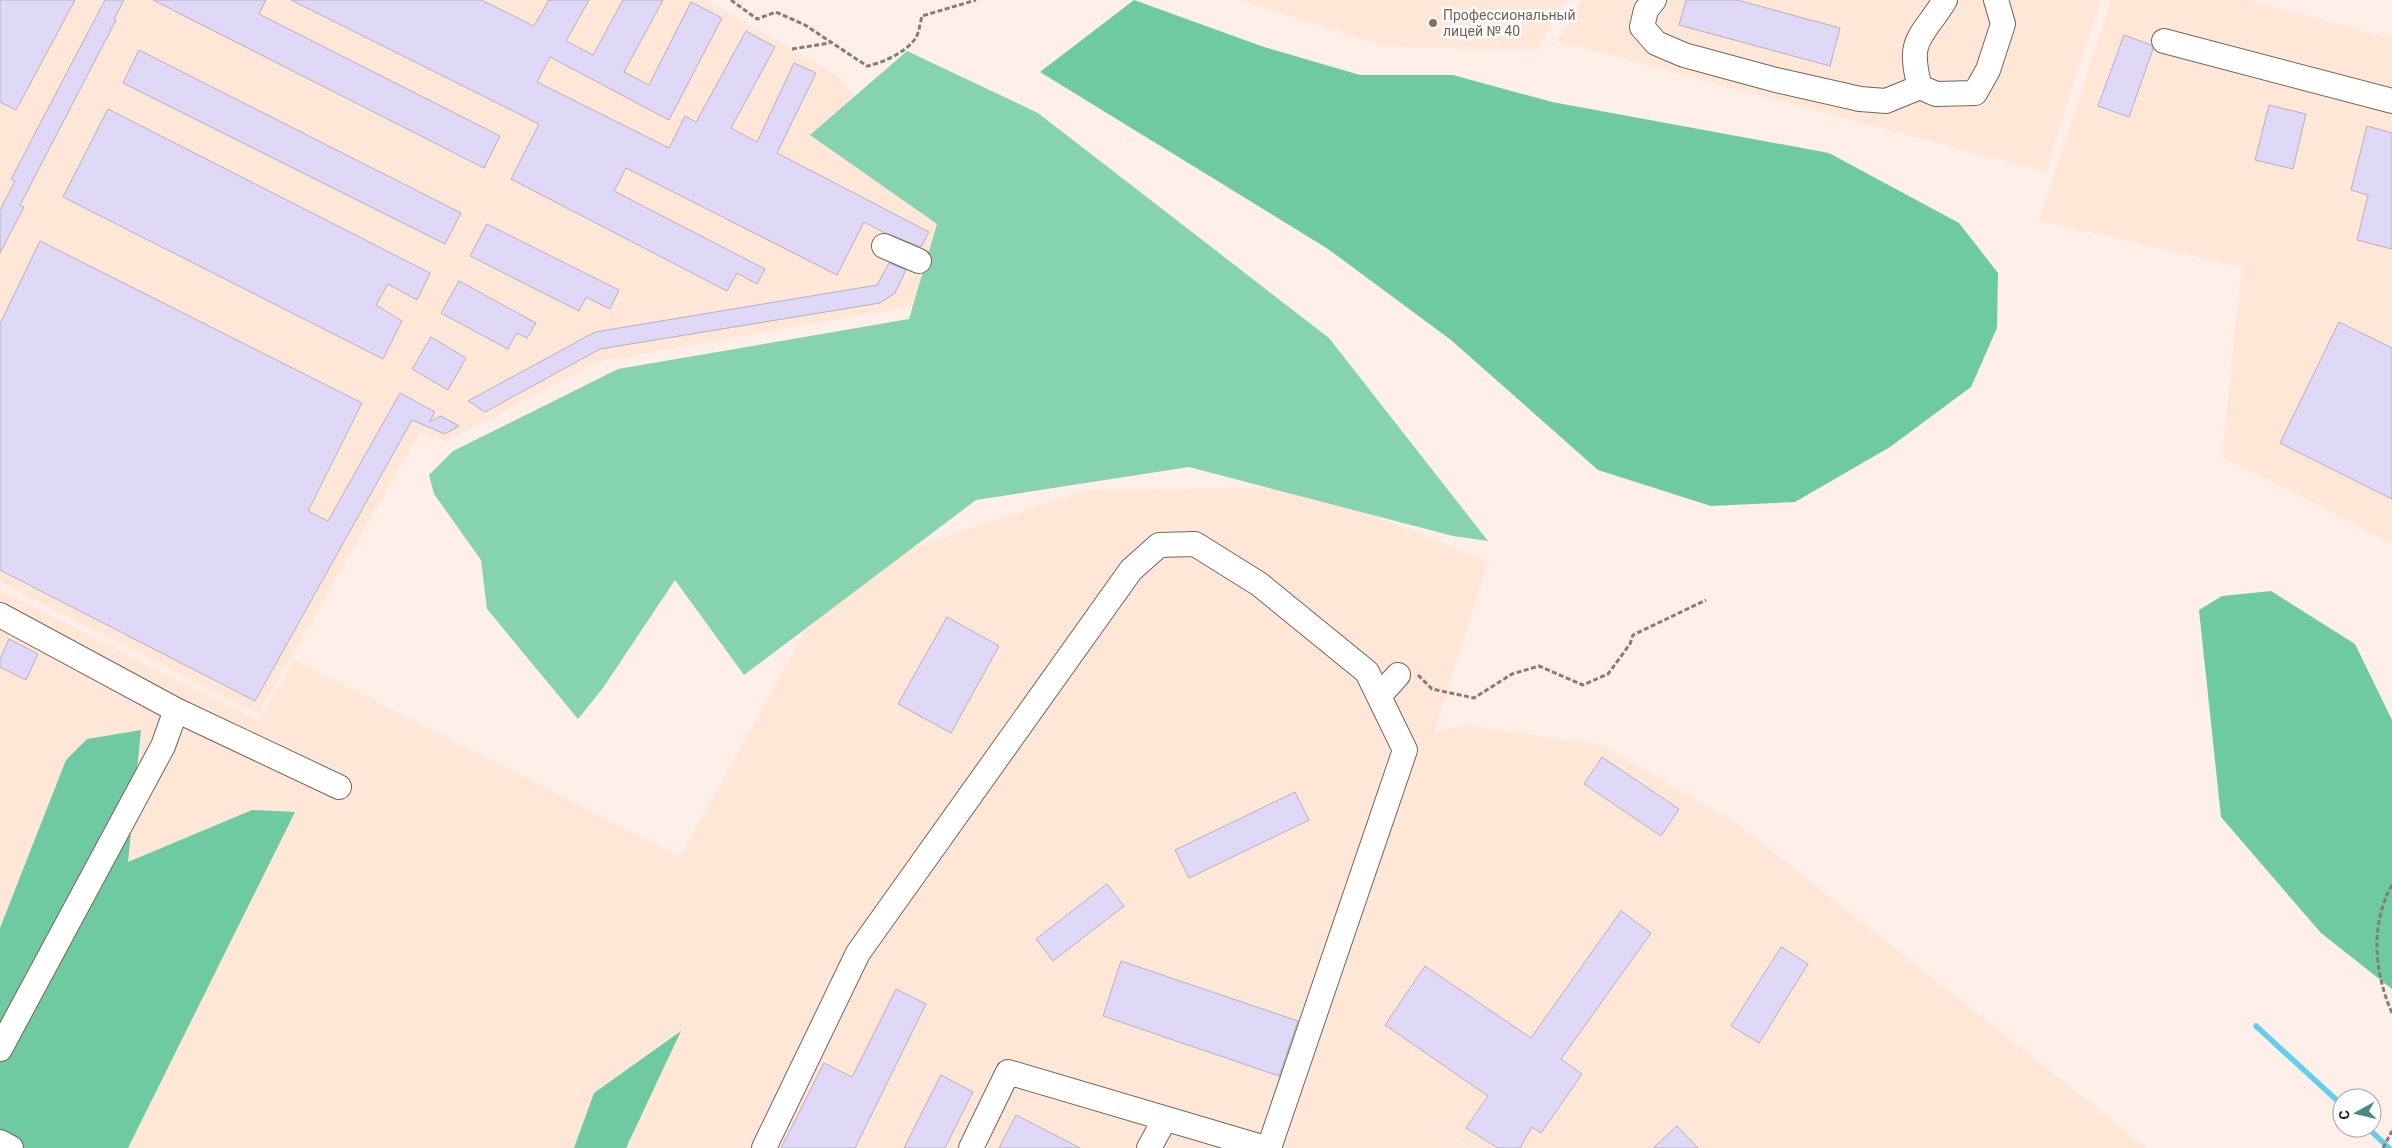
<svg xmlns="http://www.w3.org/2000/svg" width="2392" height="1148" font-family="Roboto,sans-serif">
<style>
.built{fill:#ffe7d8}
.green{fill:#86d3af}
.forest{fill:#6ecba1}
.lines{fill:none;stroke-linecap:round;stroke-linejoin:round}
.stream{stroke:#63cfef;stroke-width:5.5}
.building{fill:#e0d8f7;stroke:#b3afbf}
.minor-casing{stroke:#73655c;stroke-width:26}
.path{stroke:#867c77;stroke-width:3;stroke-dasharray:5 2.5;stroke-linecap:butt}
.minor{stroke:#fff;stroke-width:24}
.education-dot{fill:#8d6e63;stroke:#fff;stroke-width:2}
.labels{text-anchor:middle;stroke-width:5;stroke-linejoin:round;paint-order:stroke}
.education-label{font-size:14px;fill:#785e54;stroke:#fff;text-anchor:start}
</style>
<rect width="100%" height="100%" fill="#fef0e8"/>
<!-- built -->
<path class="built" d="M0 0H706L838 76 954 230 913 306 597 362 446 442 420 432 258 714 0 582Z
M1240 0H1566L1537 50 1387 47Z
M1582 0H2101L2045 172 1557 41Z
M2111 0H2249L2392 39V543L2222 457 2242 267 2039 221Z
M1301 487 1488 561 1434 733 1464 725 1602 745 1739 825 2147 1148H1471L1404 1110 1468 1148H0V590L259 721 294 659 680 857 805 631 885 557 1087 490Z"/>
<!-- green -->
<path class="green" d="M907 51 1038 113 1329 338 1488 541 1453 536 1189 467 976 500 744 675 675 580 603 688 578 719 487 609 481 560 434 494 429 475 453 451 618 369 909 319 937 224 810 135Z"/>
<!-- forest -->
<path class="forest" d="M1134 0 1264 47 1360 75H1453L1552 102 1829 153 1959 223 1998 273 1997 328 1971 387 1890 447 1795 502 1711 506 1598 470 1451 340 1328 249 1040 72Z
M2271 591 2355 644 2392 720V989L2321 933 2221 817 2199 610 2222 596Z
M141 730 128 862 252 810 295 812 128 1148H0V928L66 760 87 739Z
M681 1031 626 1148H574L594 1093Z"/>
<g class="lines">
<!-- stream -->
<path class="stream" d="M2256 1026 2342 1105
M2368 1128 2389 1148"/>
</g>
<!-- building -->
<path class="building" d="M0 0H75L16 110 0 102Z
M105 0H124L114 19 116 20 20 205 24 207 0 253V210L15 181 11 179Z
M153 0H266L259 14 500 136 484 168Z
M291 0H481L534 26 549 0H589L566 41 593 55 623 0H663L624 72 649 85 691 2 722 18 669 120 550 57 537 82 669 148 685 116 696 122 746 31 775 47 731 128 757 142 794 63 816 73 777 153 929 232 921 247 883 232 864 222 837 275 626 168 614 191 765 269 757 284 737 273 727 291 511 179 539 124Z
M1686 0H1737L1840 28 1830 66 1679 25Z
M2124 35 2151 45 2153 49 2129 117 2098 106Z
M139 50 461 213 445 244 123 83Z
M2269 105 2306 114 2293 169 2255 160Z
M108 109 430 273 417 300 388 284 376 305 402 321 383 359 63 197Z
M2367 126 2392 133V249L2357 240 2368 195 2351 190Z
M487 224 619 290 610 309 586 297 579 311 470 256Z
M40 241 362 403 308 511 328 521 400 393 435 412 429 422 441 416 459 426 445 434 412 420 255 701 0 570V324Z
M889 263 906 270 895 293 880 303 600 349 485 412 468 401 595 332 877 285Z
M459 281 536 323 527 338 517 333 508 349 441 313Z
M2339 322 2392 348V499L2280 443Z
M431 337 466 358 448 390 412 369Z
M947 617 999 646 951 733 898 704Z
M9 639 38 654 26 680 0 667V659Z
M1602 757 1679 809 1661 836 1584 784Z
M1295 792 1309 820 1189 878 1175 850Z
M1107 884 1124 906 1053 961 1036 939Z
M1621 911 1651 933 1561 1059 1582 1074 1541 1133 1532 1127 1520 1148H1498L1466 1128 1488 1096 1385 1025 1425 966 1531 1038Z
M1781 947 1808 964 1759 1043 1731 1026Z
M1121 961 1298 1021 1279 1076 1103 1016Z
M896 989 926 1004 855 1148H781L824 1063 852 1077Z
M941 1075 973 1092 945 1148H904Z
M1016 1115 1080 1148H999Z
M1677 1126 1698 1148H1653Z"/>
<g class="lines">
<!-- minor casing -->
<g class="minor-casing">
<path id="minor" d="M1654 0 1646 10 1642 27 1656 43 1684 55 1776 80 1860 99 1886 101 1920 87
M1945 0C1922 38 1906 38 1920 87L1936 94 1975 93 1988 70 2003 24 1996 0
M2164 41 2392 101
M884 246 919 261
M0 615 176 710 339 787
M1379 696 1398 675
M0 1049 163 746 176 710
M0 1142 11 1148
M764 1148 858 953 1131 570 1159 545 1195 544 1259 584 1367 672 1405 750 1269 1148
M971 1148 1008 1072 1265 1148
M1149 1148 1165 1119"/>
</g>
<!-- path -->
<path class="path" d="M731 0 757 19 776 12 805 25 867 66C882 63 905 53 915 39 919 34 920 23 922 16L976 0
M792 49 830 43
M1418 675 1432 689 1474 698 1512 674 1539 666 1583 685 1608 674 1630 644 1633 635 1706 600
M2392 885C2370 924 2374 972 2392 1013
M2383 1148 2392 1131"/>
<!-- minor -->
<use href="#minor" class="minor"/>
</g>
<!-- markers -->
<circle class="education-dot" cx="1433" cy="23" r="5"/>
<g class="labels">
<!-- education labels -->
<g class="education-label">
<text x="1443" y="20">Профессиональный<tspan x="1443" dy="16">лицей № 40</tspan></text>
</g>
</g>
<!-- north arrow -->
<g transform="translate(2357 1113) rotate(262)"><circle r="24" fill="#ffffff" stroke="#a7a4a3"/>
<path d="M0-4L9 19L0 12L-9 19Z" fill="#488c81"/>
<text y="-8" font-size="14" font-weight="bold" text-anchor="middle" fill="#221c18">С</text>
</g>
</svg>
